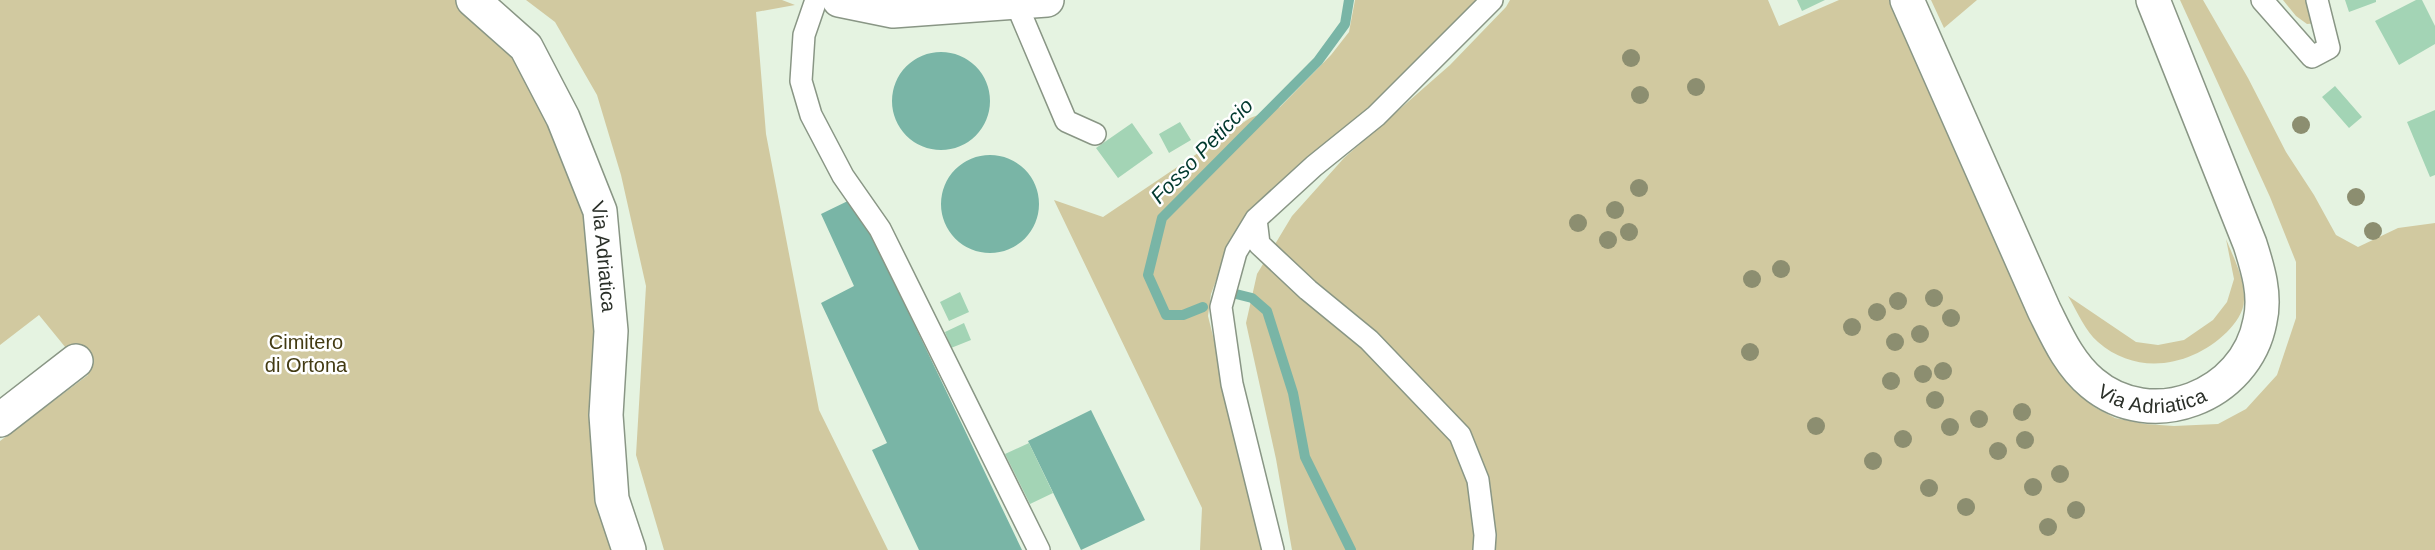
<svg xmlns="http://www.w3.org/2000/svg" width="2435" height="550" font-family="Helvetica,sans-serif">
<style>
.green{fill:#d1c9a0}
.water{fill:#79b5a6}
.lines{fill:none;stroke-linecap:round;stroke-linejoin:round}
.stream{stroke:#79b5a6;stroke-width:10}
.building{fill:#a3d4b5}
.lane-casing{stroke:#899685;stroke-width:24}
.street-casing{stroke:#899685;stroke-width:36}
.secondary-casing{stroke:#899685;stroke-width:36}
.lane{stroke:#fff;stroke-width:21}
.street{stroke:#fff;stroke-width:33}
.secondary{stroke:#fff;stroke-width:33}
.tree{fill:#8c8e70}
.labels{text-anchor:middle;stroke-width:5;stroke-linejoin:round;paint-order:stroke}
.street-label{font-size:20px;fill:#2b3029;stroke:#fff}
.park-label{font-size:20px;fill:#433b13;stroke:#fff}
.water-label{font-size:21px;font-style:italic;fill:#00382e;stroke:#fff}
</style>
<rect width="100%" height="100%" fill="#e5f3e1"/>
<!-- green -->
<path class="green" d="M0 0H458L517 52 589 207 620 550H0V441L88 375 39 315 0 345Z
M526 0H782L795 5 756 12 766 134 819 410 888 550H664L636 455 646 286 621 175 597 95 555 22Z
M1355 0H1476L1437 45 1230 243 1211 294 1208 316 1266 550H1200L1202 508 1054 200 1103 217 1250 118 1280 107 1331 55 1349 32Z
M1510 0H1768L1779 26 1839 0H1891L2006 267 2075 385 2094 407 2115 418 2145 424 2174 426 2218 424 2246 409 2277 375 2296 318V262L2270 197 2180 0H2203L2248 78 2286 152 2314 195 2336 235 2358 247 2398 228 2435 223V550H1292L1276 459 1246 323 1257 274 1292 216 1344 158 1450 65 1506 7Z
M1931 0H1977L1944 28Z
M2283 0H2321L2317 23 2307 24 2296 16Z
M2226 239C2234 259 2245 279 2244 300 2244 312 2235 324 2227 332 2192 366 2138 377 2098 342 2085 331 2077 311 2068 296L2136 342 2158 345 2184 340 2213 320 2227 302 2234 279Z"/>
<!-- water -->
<path class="water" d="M892 101a49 49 0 1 1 98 0a49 49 0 1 1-98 0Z
M941 204a49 49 0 1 1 98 0a49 49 0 1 1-98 0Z
M854 198 1022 550H919L872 450 887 443 821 303 854 286 821 214Z
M1091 410 1145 520 1081 550 1028 441Z"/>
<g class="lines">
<!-- stream -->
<path class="stream" d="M1236 294 1252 298 1267 311 1293 393 1305 457 1351 550
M1203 307 1183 315H1166L1148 275 1162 218 1318 61 1345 24 1349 0"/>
</g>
<!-- building -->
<path class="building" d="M1797 0H1825L1802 11Z
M2345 0H2376V2L2349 12Z
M2416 0H2422L2435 26V44L2399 65 2375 21Z
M2335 86 2362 117 2349 128 2322 97Z
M2435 110V175L2430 177 2407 122Z
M1180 122 1191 140 1169 153 1159 134Z
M1132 123 1153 153 1118 178 1096 148Z
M960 292 969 312 949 321 940 302Z
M964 323 971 340 951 348 945 332Z
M1029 443 1053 493 1030 504 1005 454Z"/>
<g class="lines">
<!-- lane casing -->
<g class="lane-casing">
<path id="lane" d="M816 0 804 35 801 81 811 115 843 176 880 229 1039 550
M2262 0 2312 57 2329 48 2317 0
M1016 3 1066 121 1095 134
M1256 219 1259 244 1308 290 1369 340 1460 435 1478 480 1485 535 1484 550
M1273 550 1232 384 1221 307 1236 252 1256 219 1314 166 1376 116 1492 0"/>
</g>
<!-- street casing -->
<g class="street-casing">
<path id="street" d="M839 0 893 11 1047 0
M0 420 76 361"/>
</g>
<!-- secondary casing -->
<g class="secondary-casing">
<g id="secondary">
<path id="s1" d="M473 0 526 47 563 118 600 211 611 331 606 415 612 499 629 550"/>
<path id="s2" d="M1907 0 2044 310C2057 336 2069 364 2092 383 2151 433 2246 397 2260 321 2266 295 2258 269 2250 244L2153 0"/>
</g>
</g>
<!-- lane -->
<use href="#lane" class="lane"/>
<!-- street -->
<use href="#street" class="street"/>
<!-- secondary -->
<use href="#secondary" class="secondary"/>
</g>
<!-- trees -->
<g class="tree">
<circle cx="1631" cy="58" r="9"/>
<circle cx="1696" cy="87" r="9"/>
<circle cx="1640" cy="95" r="9"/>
<circle cx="2301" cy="125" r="9"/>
<circle cx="1639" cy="188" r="9"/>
<circle cx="2356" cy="197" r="9"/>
<circle cx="1615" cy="210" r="9"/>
<circle cx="1578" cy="223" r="9"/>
<circle cx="2373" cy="231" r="9"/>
<circle cx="1629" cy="232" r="9"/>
<circle cx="1608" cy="240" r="9"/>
<circle cx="1781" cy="269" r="9"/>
<circle cx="1752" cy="279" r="9"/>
<circle cx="1934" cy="298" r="9"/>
<circle cx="1898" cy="301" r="9"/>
<circle cx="1877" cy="312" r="9"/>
<circle cx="1951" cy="318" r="9"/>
<circle cx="1852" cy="327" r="9"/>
<circle cx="1920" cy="334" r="9"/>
<circle cx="1895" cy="342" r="9"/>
<circle cx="1750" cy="352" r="9"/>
<circle cx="1943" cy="371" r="9"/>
<circle cx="1923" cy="374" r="9"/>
<circle cx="1891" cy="381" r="9"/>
<circle cx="1935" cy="400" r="9"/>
<circle cx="2022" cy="412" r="9"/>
<circle cx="1979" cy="419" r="9"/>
<circle cx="1816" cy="426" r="9"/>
<circle cx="1950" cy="427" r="9"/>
<circle cx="1903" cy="439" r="9"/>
<circle cx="2025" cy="440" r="9"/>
<circle cx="1998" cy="451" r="9"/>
<circle cx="1873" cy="461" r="9"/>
<circle cx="2060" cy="474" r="9"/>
<circle cx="2033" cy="487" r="9"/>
<circle cx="1929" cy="488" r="9"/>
<circle cx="1966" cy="507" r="9"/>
<circle cx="2076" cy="510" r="9"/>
<circle cx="2048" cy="527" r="9"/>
</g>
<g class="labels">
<!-- street labels -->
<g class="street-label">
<text dy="7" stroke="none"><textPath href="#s1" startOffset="297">Via Adriatica</textPath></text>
<text dy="7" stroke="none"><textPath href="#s2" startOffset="492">Via Adriatica</textPath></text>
</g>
<!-- park labels -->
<g class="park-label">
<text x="306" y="349">Cimitero<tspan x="306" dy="23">di Ortona</tspan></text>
</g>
<!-- water labels -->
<g class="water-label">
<text transform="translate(1202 151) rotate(-46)" y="7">Fosso Peticcio</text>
</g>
</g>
</svg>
